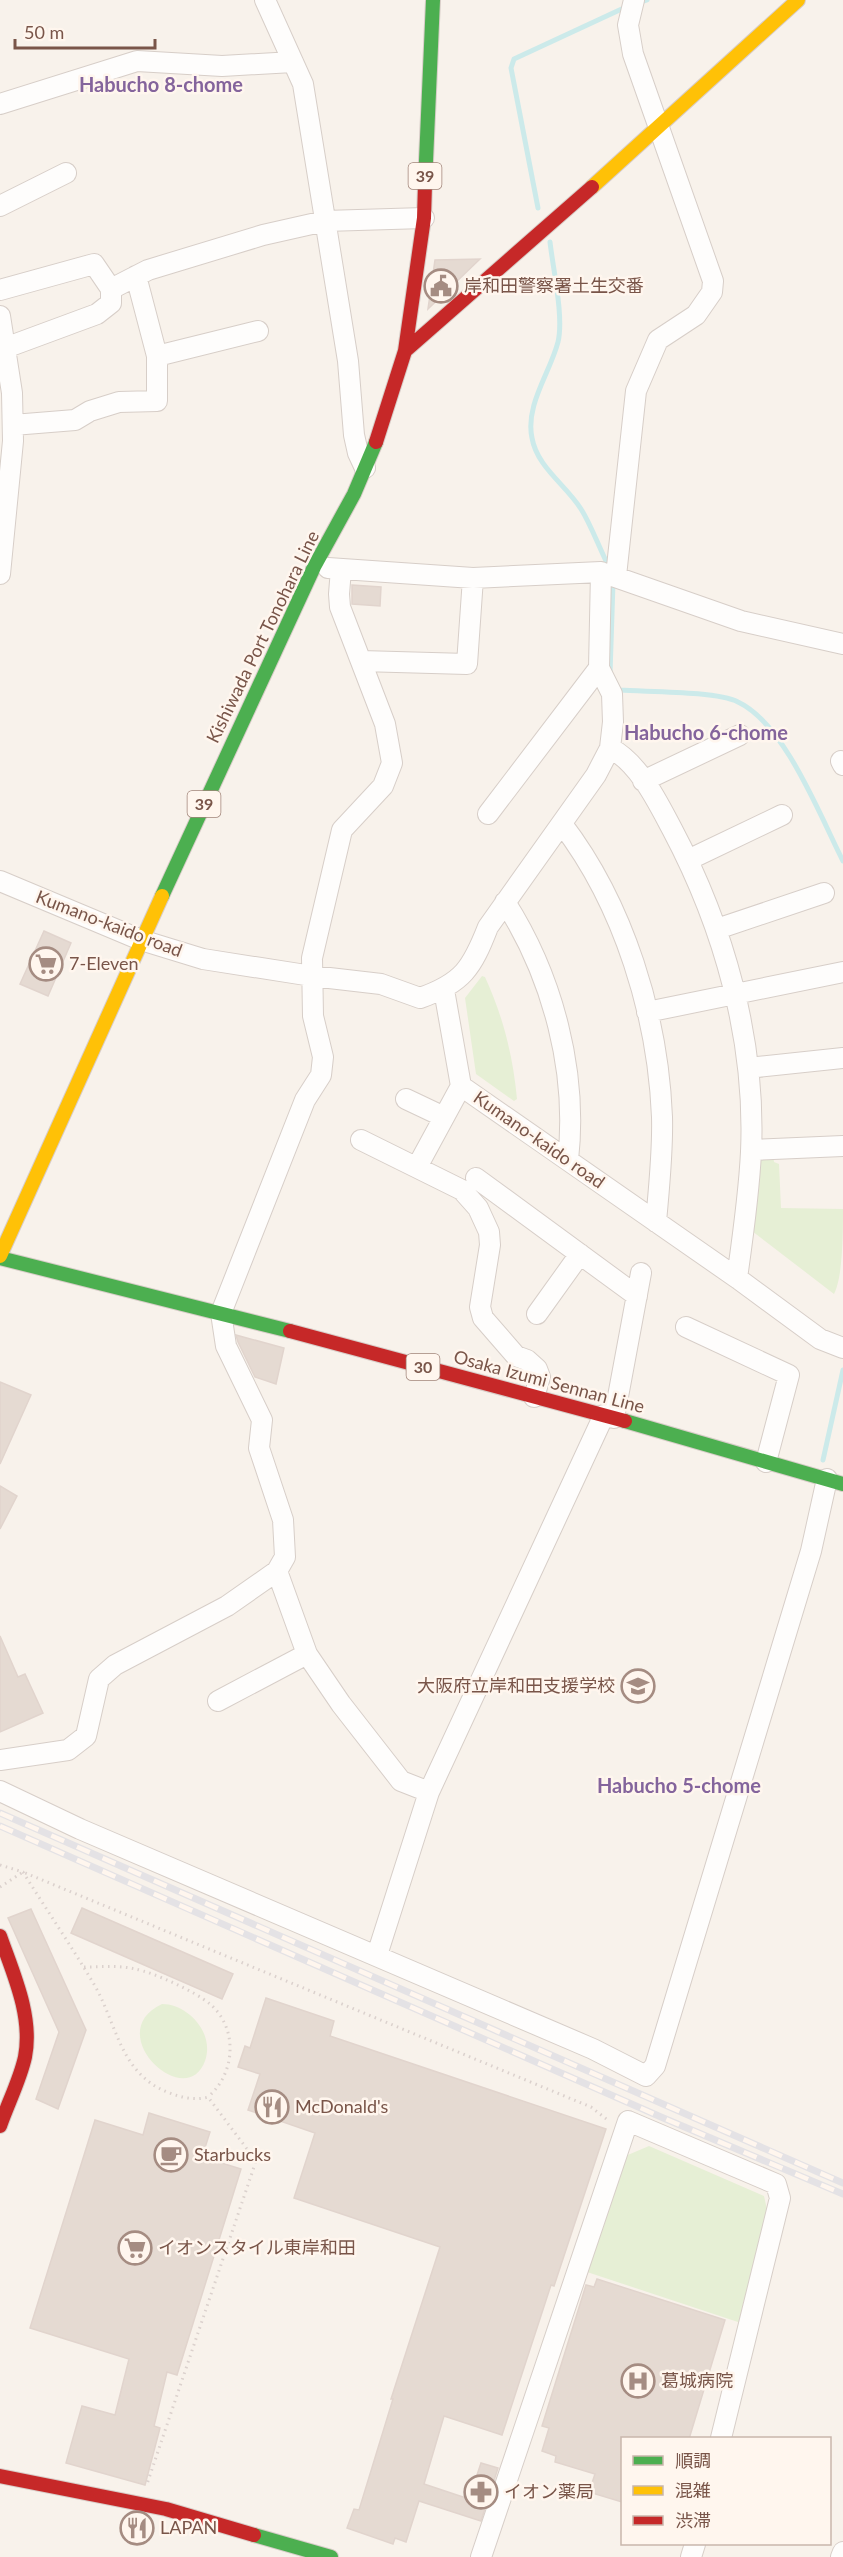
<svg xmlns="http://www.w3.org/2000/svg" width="843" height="2557" font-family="Lato,'Noto Sans JP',sans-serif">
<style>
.green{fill:#e6efd5}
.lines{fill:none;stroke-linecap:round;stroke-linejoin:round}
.stream{stroke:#cceaea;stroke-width:5}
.building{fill:#e5dad2;stroke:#e1d4cd;stroke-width:1.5}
.street-casing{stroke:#d7cec8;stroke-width:22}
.fast-casing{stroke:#d8cdc8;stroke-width:16}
.slow-casing{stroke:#d8cdc8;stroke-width:16}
.jam-casing{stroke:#d8cdc8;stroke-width:16}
.path{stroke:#dbd1cd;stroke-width:3;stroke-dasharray:1.5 4.5;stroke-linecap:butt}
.street{stroke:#fefdfc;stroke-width:20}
.fast{stroke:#4caf50;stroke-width:14}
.slow{stroke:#ffc107;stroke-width:14}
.jam{stroke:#c62828;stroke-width:14}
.rail-casing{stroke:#e4e2e5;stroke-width:7}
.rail{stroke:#fff6ee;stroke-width:4.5;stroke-dasharray:14;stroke-linecap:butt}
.labels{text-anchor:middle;stroke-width:5;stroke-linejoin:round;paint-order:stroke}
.shield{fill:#fff6ee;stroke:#a1857a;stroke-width:1.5}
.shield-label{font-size:16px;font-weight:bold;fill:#795549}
.poi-label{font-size:18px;fill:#795549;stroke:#fff6ee;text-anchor:start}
.street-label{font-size:18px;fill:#795549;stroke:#fff6ee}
.neighbourhood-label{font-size:20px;font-weight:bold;fill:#84649c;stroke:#fff6ee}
</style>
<rect width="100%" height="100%" fill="#f8f2eb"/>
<!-- green -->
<path class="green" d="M482 976 485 977C503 1016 513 1056 517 1099L514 1101 476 1074 465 998Z
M773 1154 774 1162 779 1164 781 1208 843 1209C843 1231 843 1277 834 1294L752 1231 758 1161 764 1155Z
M162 2004C188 2004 215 2033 205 2061 186 2113 100 2033 162 2004Z
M649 2146 764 2196 768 2214 741 2323 587 2272 623 2157Z"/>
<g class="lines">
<!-- stream -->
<path class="stream" d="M644 1 647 0
M538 208 511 68 514 59 626 7
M550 242C553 269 564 317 558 342 550 373 525 405 532 438 537 467 566 485 581 509 591 525 598 545 607 563
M610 674 613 583
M617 687 620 690C648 692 716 691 738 702 785 724 820 816 843 861
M823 1460 843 1370"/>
</g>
<!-- building -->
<path class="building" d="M480 259 428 309 435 260Z
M352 585 381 587 380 606 352 604Z
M44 931 71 943 48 996 20 984Z
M236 1335 284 1348 276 1384 255 1377 238 1342Z
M0 1382 31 1395 0 1464Z
M0 1486 17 1496 0 1529Z
M0 1636 18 1677 25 1674 43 1713 0 1732Z
M82 1908 233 1974 222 1999 71 1933Z
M31 1909 86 2030 58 2109 36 2099 59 2032 8 1918Z
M266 1998 334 2021 330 2036 606 2129 554 2286 551 2285 502 2435 444 2416 424 2484 469 2499 481 2463 498 2468 481 2521 419 2501 406 2542 395 2538 393 2544 347 2528 354 2509 359 2510 393 2399H391L440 2247 294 2198 315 2133 248 2110 260 2074 238 2067 245 2046 250 2048Z
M149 2113 210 2132 202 2157 241 2169 177 2375 167 2372 154 2426 160 2428 145 2485 66 2463 82 2406 115 2415 129 2359 30 2328 95 2120 143 2135Z
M597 2279 725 2320 689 2439H622V2502L589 2492 595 2474 555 2462 556 2456 542 2451 549 2428 542 2426 586 2285 594 2287Z"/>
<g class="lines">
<!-- street casing -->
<g class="street-casing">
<path id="street" d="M265 0 303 84 348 361 354 435 358 453 365 468
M0 104 137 61 222 66 293 62
M0 206 66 173
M0 290 94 264 111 289 148 270 263 235 325 221 424 218
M0 316 12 393 13 441 0 574
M5 348 97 314 111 303V289
M157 356 258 331
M13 425 75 420 90 411 119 402 157 401V356L136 276
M604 573 741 621 843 644
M616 576 636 391 658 340 696 315 712 292 713 281 633 54 628 25 634 0
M361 661 467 664 473 578
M610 748C639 763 657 801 672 829 724 927 756 1040 751 1152 749 1194 743 1236 737 1278
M841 761 843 765
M643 781 740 735
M488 814 599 668
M562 824C624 905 658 1016 662 1117 663 1152 659 1187 656 1222
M688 860 782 815
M0 881 141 940 203 959 312 976 381 984 420 998C463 983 472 968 488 927L596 775 610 748 613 722 612 694 599 668 601 572 473 578 328 568
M505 902C553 977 578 1072 568 1160
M717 929 824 893
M444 990 461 1086 737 1278 820 1339 843 1348
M647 1012 843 972
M748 1068 843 1058
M406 1099 444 1117
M361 1140 462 1190 478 1208 489 1232 490 1245 480 1307 483 1318 516 1356 527 1360 537 1369 540 1377 534 1397
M751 1150 843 1146
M417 1167 461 1086
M476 1178 637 1296
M537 1314 580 1254
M686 1327 789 1375 766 1462
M614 1418 641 1273
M277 1571 307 1654 341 1704 401 1781 429 1792
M218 1701 307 1654
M0 1760 68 1750 86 1736 99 1679 115 1665 227 1606 277 1571 285 1557 283 1520 259 1448 262 1420 226 1346 221 1313 305 1100 321 1075 323 1057 313 1016 312 958 342 830 383 786 392 763 385 724 340 607 339 594 341 569
M0 1791 80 1829 593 2049 646 2076 655 2066 811 1551 827 1479
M377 1955 429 1792 604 1415
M481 2557 628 2121 776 2184 780 2198 721 2438
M691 2557 695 2544
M841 2557 843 2552"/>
</g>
<!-- fast casing -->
<g class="fast-casing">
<path id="fast" d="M425 184 433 0
M162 896 314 567 354 494 376 442
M0 1258 290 1331
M625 1421 843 1484
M254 2535 331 2557"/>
</g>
<!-- slow casing -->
<g class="slow-casing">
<path id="slow" d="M592 187 798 0
M0 1256 162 896"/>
</g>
<!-- jam casing -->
<g class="jam-casing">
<path id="jam" d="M405 351 592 187
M376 442 405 351 424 218 425 184
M290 1331 625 1421
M0 1936C13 1973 33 2016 25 2057 20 2080 8 2103 0 2126
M0 2476 166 2509 254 2535"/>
</g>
<!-- path -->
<path class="path" d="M0 1865 23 1872C46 1909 70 1944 92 1981 117 2021 118 2072 167 2092 180 2097 194 2101 208 2097L256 2161 147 2484
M0 1887 23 1872 591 2107 609 2121
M84 1967C101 1967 118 1965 135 1969 153 1972 196 1992 210 2004 239 2029 235 2074 208 2097"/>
<!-- street -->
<use href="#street" class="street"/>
<!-- fast -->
<use href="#fast" class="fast"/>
<!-- slow -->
<use href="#slow" class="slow"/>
<!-- jam -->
<use href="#jam" class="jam"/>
<!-- rail casing -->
<g class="rail-casing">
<path id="rail" d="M0 1813 843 2183
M0 1826 661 2117 843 2194"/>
</g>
<!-- rail -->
<use href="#rail" class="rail"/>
</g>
<!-- icons -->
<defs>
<g id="civic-ring" transform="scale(1.725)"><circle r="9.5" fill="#fff6ee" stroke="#a58c82" stroke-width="1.5"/><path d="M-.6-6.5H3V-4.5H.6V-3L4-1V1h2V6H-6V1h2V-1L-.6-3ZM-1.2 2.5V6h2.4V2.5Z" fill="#a58c82"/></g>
<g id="supermarket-ring" transform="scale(1.725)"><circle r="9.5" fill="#fff6ee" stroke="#a58c82" stroke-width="1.5"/><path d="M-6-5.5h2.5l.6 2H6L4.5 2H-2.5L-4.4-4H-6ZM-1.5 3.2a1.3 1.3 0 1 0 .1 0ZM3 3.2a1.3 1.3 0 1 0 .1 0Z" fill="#a58c82"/></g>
<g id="school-ring" transform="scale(1.725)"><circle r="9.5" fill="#fff6ee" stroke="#a58c82" stroke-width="1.5"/><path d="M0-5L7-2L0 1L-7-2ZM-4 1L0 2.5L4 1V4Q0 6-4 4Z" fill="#a58c82"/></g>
<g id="restaurant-ring" transform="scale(1.725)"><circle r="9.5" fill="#fff6ee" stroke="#a58c82" stroke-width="1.5"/><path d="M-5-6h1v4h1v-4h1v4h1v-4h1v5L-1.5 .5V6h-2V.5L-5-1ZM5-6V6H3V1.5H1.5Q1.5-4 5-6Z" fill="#a58c82"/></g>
<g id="cafe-ring" transform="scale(1.725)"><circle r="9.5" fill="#fff6ee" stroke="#a58c82" stroke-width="1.5"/><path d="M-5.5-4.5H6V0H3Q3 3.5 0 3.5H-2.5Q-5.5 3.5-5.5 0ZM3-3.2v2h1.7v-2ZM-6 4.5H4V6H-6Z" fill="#a58c82"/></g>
<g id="hospital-ring" transform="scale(1.725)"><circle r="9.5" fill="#fff6ee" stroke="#a58c82" stroke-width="1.5"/><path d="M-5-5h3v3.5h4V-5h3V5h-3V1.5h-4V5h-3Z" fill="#a58c82"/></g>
<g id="pharmacy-ring" transform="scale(1.725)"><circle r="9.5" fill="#fff6ee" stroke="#a58c82" stroke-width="1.5"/><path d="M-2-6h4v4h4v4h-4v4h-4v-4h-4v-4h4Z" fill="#a58c82"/></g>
</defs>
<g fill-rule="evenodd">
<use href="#civic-ring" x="441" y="286"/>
<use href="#supermarket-ring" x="46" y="964"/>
<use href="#school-ring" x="638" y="1686"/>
<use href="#restaurant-ring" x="272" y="2107"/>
<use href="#cafe-ring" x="171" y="2155"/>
<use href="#supermarket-ring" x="135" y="2248"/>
<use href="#hospital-ring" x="638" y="2381"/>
<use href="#pharmacy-ring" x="481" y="2492"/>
<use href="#restaurant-ring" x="137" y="2528"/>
</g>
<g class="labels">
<!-- shield labels -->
<g class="shield">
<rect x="408.5" y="163" width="33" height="26" rx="4.5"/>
<rect x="187.5" y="791" width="33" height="26" rx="4.5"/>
<rect x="406.5" y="1354" width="33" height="26" rx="4.5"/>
</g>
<g class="shield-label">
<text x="425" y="182">39</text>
<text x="204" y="810">39</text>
<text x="423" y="1373">30</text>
</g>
<!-- poi labels -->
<g class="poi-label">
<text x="464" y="292">岸和田警察署土生交番</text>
<text x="69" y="970">7-Eleven</text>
<text x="615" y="1692" text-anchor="end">大阪府立岸和田支援学校</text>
<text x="295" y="2113">McDonald's</text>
<text x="194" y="2161">Starbucks</text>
<text x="158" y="2254">イオンスタイル東岸和田</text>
<text x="661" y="2387">葛城病院</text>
<text x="504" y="2498">イオン薬局</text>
<text x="160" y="2534">LAPAN</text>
</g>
<!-- street labels -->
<g class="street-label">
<text transform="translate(263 637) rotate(-64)" y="6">Kishiwada Port Tonohara Line</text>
<text transform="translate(109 924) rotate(21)" y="6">Kumano-kaido road</text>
<text transform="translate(539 1140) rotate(35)" y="6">Kumano-kaido road</text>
<text transform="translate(549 1382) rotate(15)" y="6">Osaka Izumi Sennan Line</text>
</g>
<!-- neighbourhood labels -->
<g class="neighbourhood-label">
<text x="161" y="92">Habucho 8-chome</text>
<text x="706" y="740">Habucho 6-chome</text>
<text x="679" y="1793">Habucho 5-chome</text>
</g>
</g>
<!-- legend -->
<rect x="621" y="2437" width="210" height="108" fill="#fff6ee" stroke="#c9b6ac" stroke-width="1.5"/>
<rect x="633" y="2456" width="30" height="9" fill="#4caf50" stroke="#c9b6ac" stroke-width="1.5"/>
<text x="675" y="2467" font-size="18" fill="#795549">順調</text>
<rect x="633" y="2486" width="30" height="9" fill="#ffc107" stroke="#c9b6ac" stroke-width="1.5"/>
<text x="675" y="2497" font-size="18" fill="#795549">混雑</text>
<rect x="633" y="2516" width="30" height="9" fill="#c62828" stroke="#c9b6ac" stroke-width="1.5"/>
<text x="675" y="2527" font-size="18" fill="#795549">渋滞</text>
<!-- scale -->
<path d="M15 39v9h140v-9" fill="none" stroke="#795549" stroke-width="3"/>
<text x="24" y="39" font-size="18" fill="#795549" stroke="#fff6ee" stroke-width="4.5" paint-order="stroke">50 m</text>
</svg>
